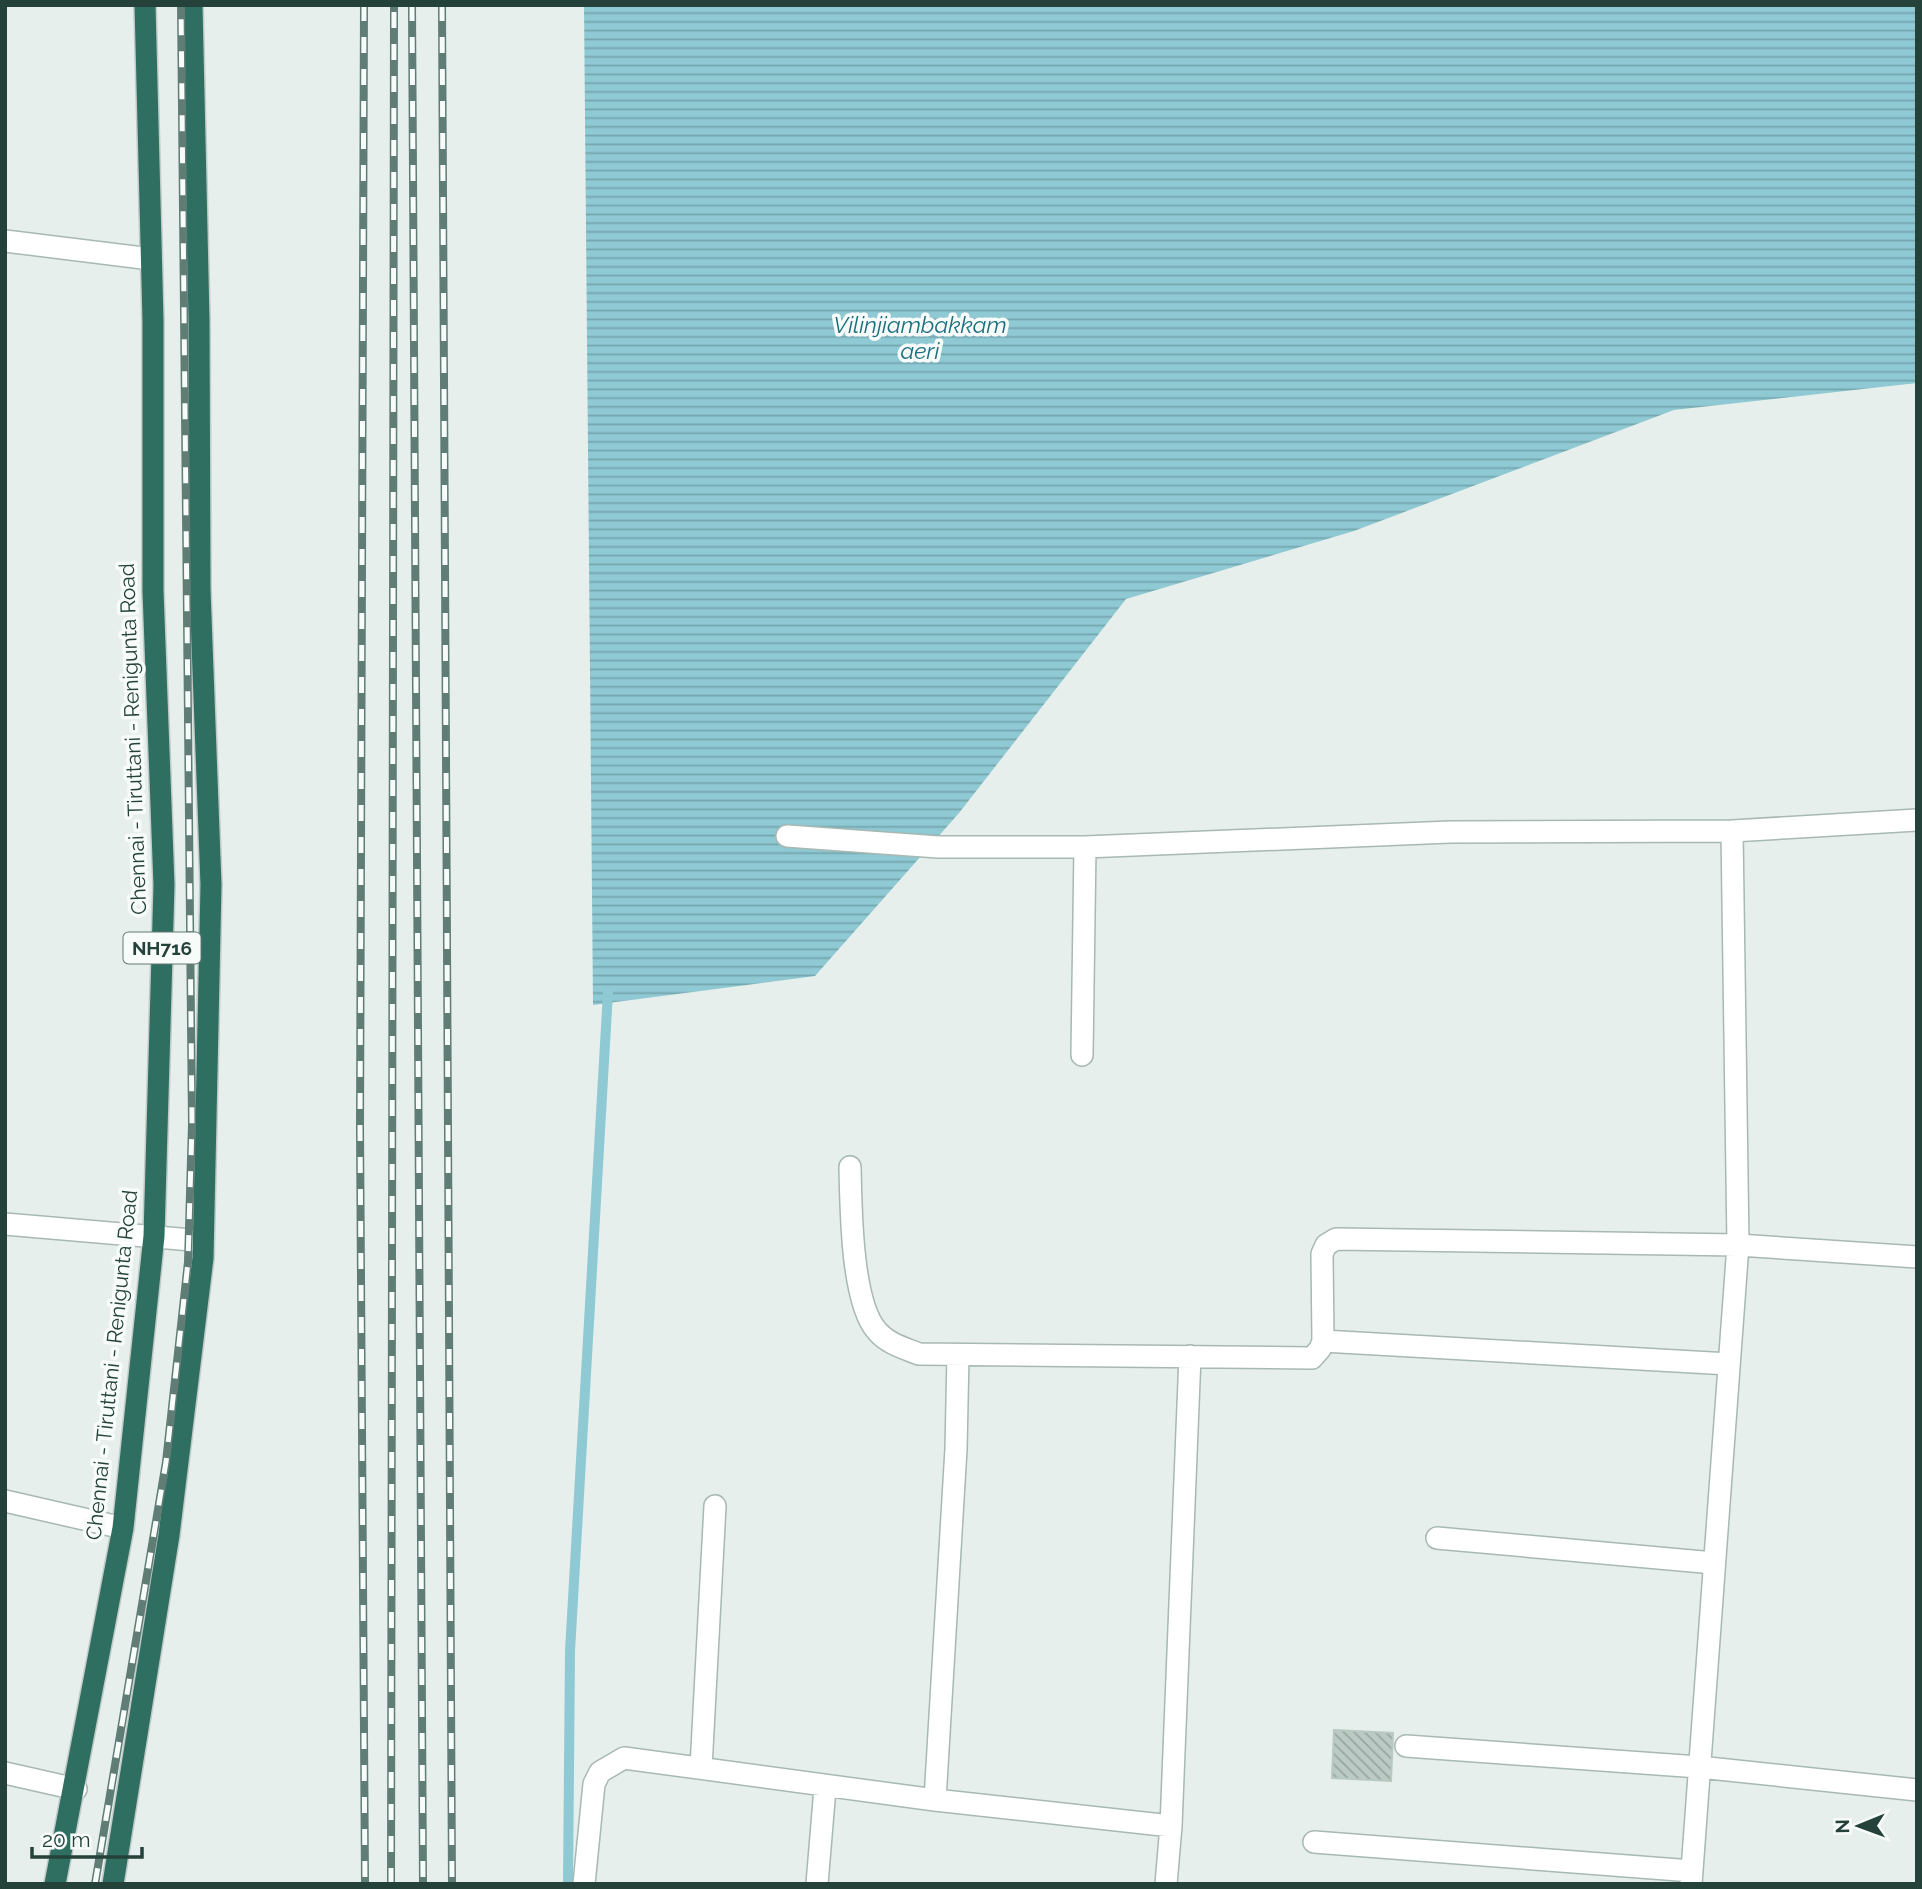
<svg xmlns="http://www.w3.org/2000/svg" width="1922" height="1889" font-family="Raleway,sans-serif">
<style>
.water{fill:url(#water-rules)}
.lines{fill:none;stroke-linecap:round;stroke-linejoin:round}
.stream{stroke:#8ec9d4;stroke-width:10}
.building{fill:url(#building-back-hatch);stroke:#b8c9c2;stroke-width:2}
.lane-casing{stroke:#a8b8b2;stroke-width:24}
.street-casing{stroke:#a8b8b2;stroke-width:24}
.highway-casing{stroke:#c2cac8;stroke-width:24}
.lane{stroke:#fff;stroke-width:21}
.street{stroke:#fff;stroke-width:21}
.highway{stroke:#2f6f62;stroke-width:21}
.rail-casing{stroke:#5f7d75;stroke-width:8}
.rail{stroke:#f7fbf9;stroke-width:5;stroke-dasharray:16;stroke-linecap:butt}
.labels{text-anchor:middle;stroke-width:7;stroke-linejoin:round;paint-order:stroke}
.shield{fill:#f7fbf9;stroke:#637a73;stroke-width:2}
.shield-label{font-size:19px;font-weight:bold;fill:#24423a}
.street-label{font-size:21px;fill:#24423a;stroke:#f7fbf9}
.water-label{font-size:23px;font-style:italic;fill:#1c6f80;stroke:#f7fbf9}
</style>
<defs>
<pattern id="water-rules" width="6" height="5" patternUnits="userSpaceOnUse" patternTransform="scale(1.75)"><rect width="6" height="5" fill="#8ec9d4"/><path d="M0 2.5h6" fill="none" stroke="#74a5ad"/></pattern>
<pattern id="building-back-hatch" width="6" height="6" patternUnits="userSpaceOnUse" patternTransform="scale(1.75)"><rect width="6" height="6" fill="#bbcac4"/><path d="M-1 5l2 2M0 0l6 6M5-1l2 2" fill="none" stroke="#98a6a0"/></pattern>
</defs>
<rect width="100%" height="100%" fill="#e6efeb"/>
<!-- water -->
<path class="water" d="M584 5H1917V383L1674 410 1354 531 1126 599 959 813 815 976 593 1005Z"/>
<g class="lines">
<!-- stream -->
<path class="stream" d="M568 1884 570 1651 608 992"/>
</g>
<!-- building -->
<path class="building" d="M1334 1730 1393 1733 1391 1781 1332 1778Z"/>
<g class="lines">
<!-- lane casing -->
<g class="lane-casing">
<path id="lane" d="M5 241 151 259"/>
</g>
<!-- street casing -->
<g class="street-casing">
<path id="street" d="M787 836 938 847H1085L1450 832 1732 831
M1082 1055 1085 847
M850 1167C851 1206 851 1302 877 1331 888 1344 904 1348 919 1354L1312 1358 1320 1349 1323 1341 1322 1254 1326 1245 1336 1239 1738 1245 1917 1257
M5 1224 203 1241
M1323 1341 1729 1364
M958 1355 956 1449 935 1800 1171 1826
M5 1501 123 1528
M1437 1538 1714 1563
M1406 1746 1699 1767 1917 1790
M701 1768 715 1506
M5 1773 76 1789
M1314 1842 1692 1871
M584 1884 594 1784 600 1772 624 1758 935 1800
M817 1884 825 1788
M1166 1884 1171 1826 1190 1356
M1691 1884 1738 1245 1732 831 1917 820"/>
</g>
<!-- highway casing -->
<g class="highway-casing">
<path id="highway" d="M55 1884 123 1528 154 1236 164 885 153 591V321L145 5
M113 1884 169 1535 203 1258 211 885 200 590 199 320 192 5"/>
</g>
<!-- lane -->
<use href="#lane" class="lane"/>
<!-- street -->
<use href="#street" class="street"/>
<!-- highway -->
<use href="#highway" class="highway"/>
<!-- rail casing -->
<g class="rail-casing">
<path id="rail" d="M364 5 360 1128 365 1884
M412 5 423 1884
M442 5 452 1884
M95 1884 166 1462 188 1262 192 1124 181 5
M391 1884 394 5"/>
</g>
<!-- rail -->
<use href="#rail" class="rail"/>
</g>
<g class="labels">
<!-- shield labels -->
<rect class="shield" x="123.5" y="932.5" width="77" height="31" rx="5"/>
<g class="shield-label">
<text x="162" y="955">NH716</text>
</g>
<!-- street labels -->
<g class="street-label">
<text transform="translate(133 739) rotate(-92)" y="7">Chennai - Tiruttani - Renigunta Road</text>
<text transform="translate(112 1365) rotate(-84)" y="7">Chennai - Tiruttani - Renigunta Road</text>
</g>
<!-- water labels -->
<g class="water-label">
<text x="920" y="333">Vilinjiambakkam<tspan x="920" dy="26">aeri</tspan></text>
</g>
</g>
<!-- border -->
<rect width="1922" height="1889" fill="none" stroke="#24423a" stroke-width="14"/>
<!-- north arrow -->
<g transform="translate(1859 1826) rotate(269)" stroke="#f7fbf9" stroke-width="5" paint-order="stroke">
<path d="M0-5L12 26L0 18L-12 26Z" fill="#24423a"/>
<text y="-10" font-size="19" font-weight="bold" text-anchor="middle" fill="#24423a">N</text>
</g>
<!-- scale -->
<path d="M32 1847v10h110v-10" fill="none" stroke="#24423a" stroke-width="3.5"/>
<text x="42" y="1847" font-size="21" fill="#24423a" stroke="#f7fbf9" stroke-width="5" paint-order="stroke">20 m</text>
</svg>
